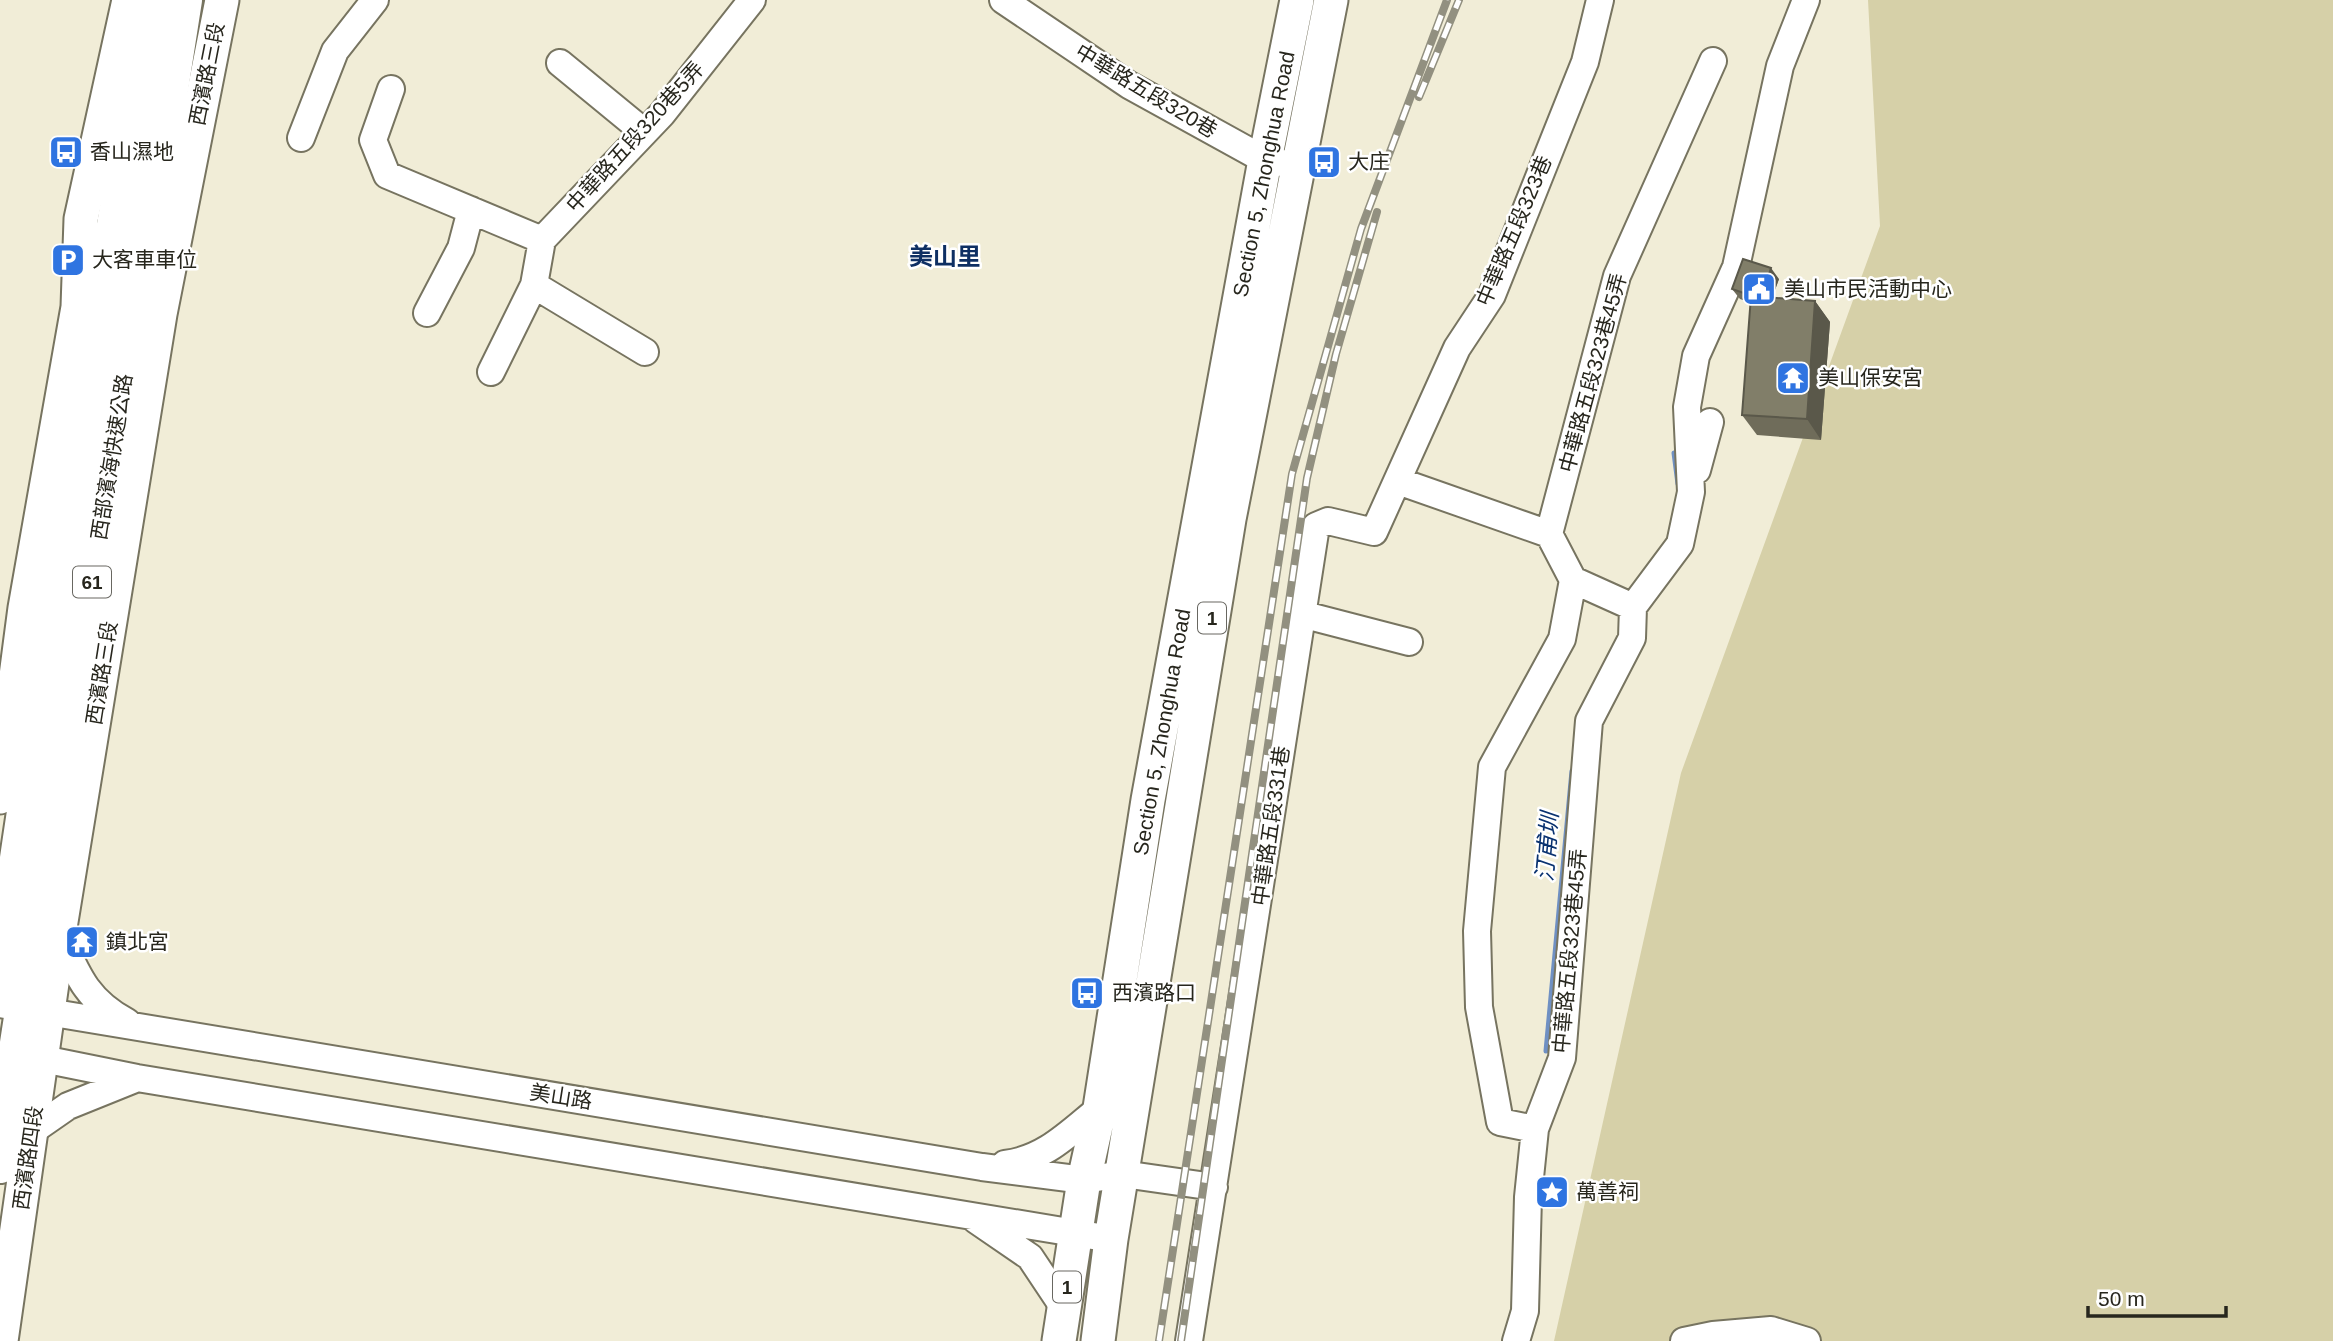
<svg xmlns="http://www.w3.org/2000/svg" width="2333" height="1341" font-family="Helvetica,'Noto Sans TC',sans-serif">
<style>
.green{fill:#d6d0a8}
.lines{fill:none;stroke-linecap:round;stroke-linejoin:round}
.stream{stroke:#6f90c3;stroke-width:5}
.minor-casing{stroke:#777460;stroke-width:30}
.major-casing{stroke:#777460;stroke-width:37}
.highway-casing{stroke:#777460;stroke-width:42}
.minor{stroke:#fff;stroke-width:26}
.major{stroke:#fff;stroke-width:33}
.highway{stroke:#fff;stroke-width:38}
.rail-casing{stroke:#929080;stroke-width:8}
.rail{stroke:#fff;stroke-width:5;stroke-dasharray:16;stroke-linecap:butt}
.wall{fill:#6f6c5a}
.shaded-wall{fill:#5a584a}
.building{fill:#817e69;stroke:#5a584a;stroke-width:2}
.labels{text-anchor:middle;stroke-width:5;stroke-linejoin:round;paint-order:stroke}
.shield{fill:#fff;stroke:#686761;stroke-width:2}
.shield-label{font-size:19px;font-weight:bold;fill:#27261d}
.street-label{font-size:21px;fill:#27261d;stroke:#fff}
.poi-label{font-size:21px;fill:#27261d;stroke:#fff;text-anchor:start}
.water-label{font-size:23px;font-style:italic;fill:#0a3270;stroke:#fff}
.quarter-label{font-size:24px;font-weight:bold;fill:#0e2f63;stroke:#fff}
</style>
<rect width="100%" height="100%" fill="#f1edd7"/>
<!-- green -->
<path class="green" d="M1868 0H2333V1341H1554L1681 773 1880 226Z"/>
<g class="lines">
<!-- stream -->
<path class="stream" d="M1674 453 1678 484
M1546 1051 1572 771"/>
<!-- minor casing -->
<g class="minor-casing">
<path id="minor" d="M1003 0 1129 85 1265 160 1282 163
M560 63 644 132
M391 89 373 140 387 175 542 240
M301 138 335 51 375 0
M534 285 645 352
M427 313 461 248 471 210
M491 372 534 285 542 240 662 114 752 0
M1697 470 1710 422
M1398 481 1549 534 1573 580 1562 639 1492 767 1477 931 1479 1007 1500 1122 1535 1129
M1549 534 1617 276 1713 61
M1573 580 1633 607
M1301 614 1409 642
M59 934C77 974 86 1000 127 1022
M0 1004 982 1167 1084 1180 1123 1174 1214 1187
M23 1055 137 1078 1111 1239
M32 1131 68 1106 135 1079
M1005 1164C1045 1159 1069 1133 1100 1108
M976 1220 1030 1257 1064 1308
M1189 1341 1316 526 1328 521 1374 532 1457 348 1492 295 1585 62 1600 0
M1516 1341 1525 1311 1528 1197 1535 1129 1562 1058 1589 721 1632 638 1633 607 1680 544 1691 492 1687 407 1696 356 1736 267 1780 66 1806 0
M1684 1341 1713 1335 1771 1330 1807 1341"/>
</g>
<!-- major casing -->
<g class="major-casing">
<path id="major" d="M0 797 25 608 78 307 81 219 129 0
M1 1341 59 934 160 314 222 0
M1059 1341 1084 1180 1100 1108 1148 800 1265 160 1297 0
M1098 1341 1111 1239 1229 519 1331 0"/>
</g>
<!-- highway casing -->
<g class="highway-casing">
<path id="highway" d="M0 985 102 306 155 0
M0 1164 183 0"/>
</g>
<!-- minor -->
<use href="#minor" class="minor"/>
<!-- major -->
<use href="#major" class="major"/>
<!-- highway -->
<use href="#highway" class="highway"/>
<!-- rail casing -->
<g class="rail-casing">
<path id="rail" d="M1419 97 1459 0
M1159 1341 1292 474 1361 229 1447 0
M1181 1341 1307 478 1336 354 1377 212"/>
</g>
<!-- rail -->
<use href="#rail" class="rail"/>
</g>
<!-- wall -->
<path class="wall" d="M1779 279 1772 298 1815 301 1830 322 1821 440 1757 435 1742 415 1751 303 1740 299 1732 289Z"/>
<!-- shaded-wall -->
<path class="shaded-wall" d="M1771 268 1779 279 1768 309 1761 299Z
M1815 301 1830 322 1821 440 1807 419Z"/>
<!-- building -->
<path class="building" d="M1743 259 1771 268 1762 297H1755L1732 289Z
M1751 296 1815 301 1807 419 1742 415Z"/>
<!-- icons -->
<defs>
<g id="bus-square" transform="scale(1.75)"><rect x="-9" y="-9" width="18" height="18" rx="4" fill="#2f74e1" stroke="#fff"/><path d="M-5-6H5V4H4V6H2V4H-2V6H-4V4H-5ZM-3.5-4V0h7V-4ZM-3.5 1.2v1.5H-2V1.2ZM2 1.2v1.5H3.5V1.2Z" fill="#fff"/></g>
<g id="parking-square" transform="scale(1.75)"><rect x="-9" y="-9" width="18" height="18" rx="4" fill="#2f74e1" stroke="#fff"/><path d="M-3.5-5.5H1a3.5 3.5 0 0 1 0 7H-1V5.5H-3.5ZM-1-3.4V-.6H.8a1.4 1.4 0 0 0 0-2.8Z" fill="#fff"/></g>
<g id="civic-square" transform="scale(1.75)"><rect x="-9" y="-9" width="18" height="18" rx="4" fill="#2f74e1" stroke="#fff"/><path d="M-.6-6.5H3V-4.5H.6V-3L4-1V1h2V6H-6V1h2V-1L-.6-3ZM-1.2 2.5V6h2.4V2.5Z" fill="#fff"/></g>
<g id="temple-square" transform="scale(1.75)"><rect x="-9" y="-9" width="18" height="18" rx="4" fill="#2f74e1" stroke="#fff"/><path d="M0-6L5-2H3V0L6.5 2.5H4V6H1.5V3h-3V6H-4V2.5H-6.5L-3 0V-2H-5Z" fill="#fff"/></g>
<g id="sight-square" transform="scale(1.75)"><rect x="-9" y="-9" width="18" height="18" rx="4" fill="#2f74e1" stroke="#fff"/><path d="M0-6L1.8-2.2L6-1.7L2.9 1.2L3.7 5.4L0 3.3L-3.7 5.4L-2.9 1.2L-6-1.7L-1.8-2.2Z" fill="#fff"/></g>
</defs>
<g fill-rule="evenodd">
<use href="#bus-square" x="66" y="152"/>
<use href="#bus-square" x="1324" y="162"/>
<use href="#parking-square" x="68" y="260"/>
<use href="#civic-square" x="1759" y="289"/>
<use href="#temple-square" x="1793" y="378"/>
<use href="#temple-square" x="82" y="942"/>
<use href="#bus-square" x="1087" y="993"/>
<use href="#sight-square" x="1552" y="1192"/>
</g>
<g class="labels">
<!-- shield labels -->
<g class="shield">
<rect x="73" y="566.5" width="38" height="31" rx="5"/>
<rect x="1198" y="602.5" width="28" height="31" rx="5"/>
<rect x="1053" y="1271.5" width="28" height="31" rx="5"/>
</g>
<g class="shield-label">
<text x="92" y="589">61</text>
<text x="1212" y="625">1</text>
<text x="1067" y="1294">1</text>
</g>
<!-- street labels -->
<g class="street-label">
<text transform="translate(207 74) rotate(-79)" y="7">西濱路三段</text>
<text transform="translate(1146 91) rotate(31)" y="7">中華路五段320巷</text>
<text transform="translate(635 137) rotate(-48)" y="7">中華路五段320巷5弄</text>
<text transform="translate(1264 174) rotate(-79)" y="7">Section 5, Zhonghua Road</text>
<text transform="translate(1514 231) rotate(-67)" y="7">中華路五段323巷</text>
<text transform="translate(1593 373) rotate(-75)" y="7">中華路五段323巷45弄</text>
<text transform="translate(112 457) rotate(-81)" y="7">西部濱海快速公路</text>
<text transform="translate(102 673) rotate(-81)" y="7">西濱路三段</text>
<text transform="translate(1162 732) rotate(-80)" y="7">Section 5, Zhonghua Road</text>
<text transform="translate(1271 826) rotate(-82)" y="7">中華路五段331巷</text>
<text transform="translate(1570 951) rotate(-85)" y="7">中華路五段323巷45弄</text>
<text transform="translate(561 1097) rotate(9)" y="7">美山路</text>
<text transform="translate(28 1158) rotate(-82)" y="7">西濱路四段</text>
</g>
<!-- poi labels -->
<g class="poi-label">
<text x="90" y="159">香山濕地</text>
<text x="1348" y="169">大庄</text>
<text x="92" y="267">大客車車位</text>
<text x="1784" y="296">美山市民活動中心</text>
<text x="1818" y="385">美山保安宮</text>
<text x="106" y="949">鎮北宮</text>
<text x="1112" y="1000">西濱路口</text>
<text x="1576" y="1199">萬善祠</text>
</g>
<!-- water labels -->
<g class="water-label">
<text transform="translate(1547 847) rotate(-85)" y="8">汀甫圳</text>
</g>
<!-- quarter labels -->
<g class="quarter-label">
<text x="945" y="265">美山里</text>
</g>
</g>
<!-- scale -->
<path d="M2088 1306v10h138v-10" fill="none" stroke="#27261d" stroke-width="3.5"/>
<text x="2098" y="1306" font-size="21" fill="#27261d" stroke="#ffffff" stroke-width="5" paint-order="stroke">50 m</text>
</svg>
